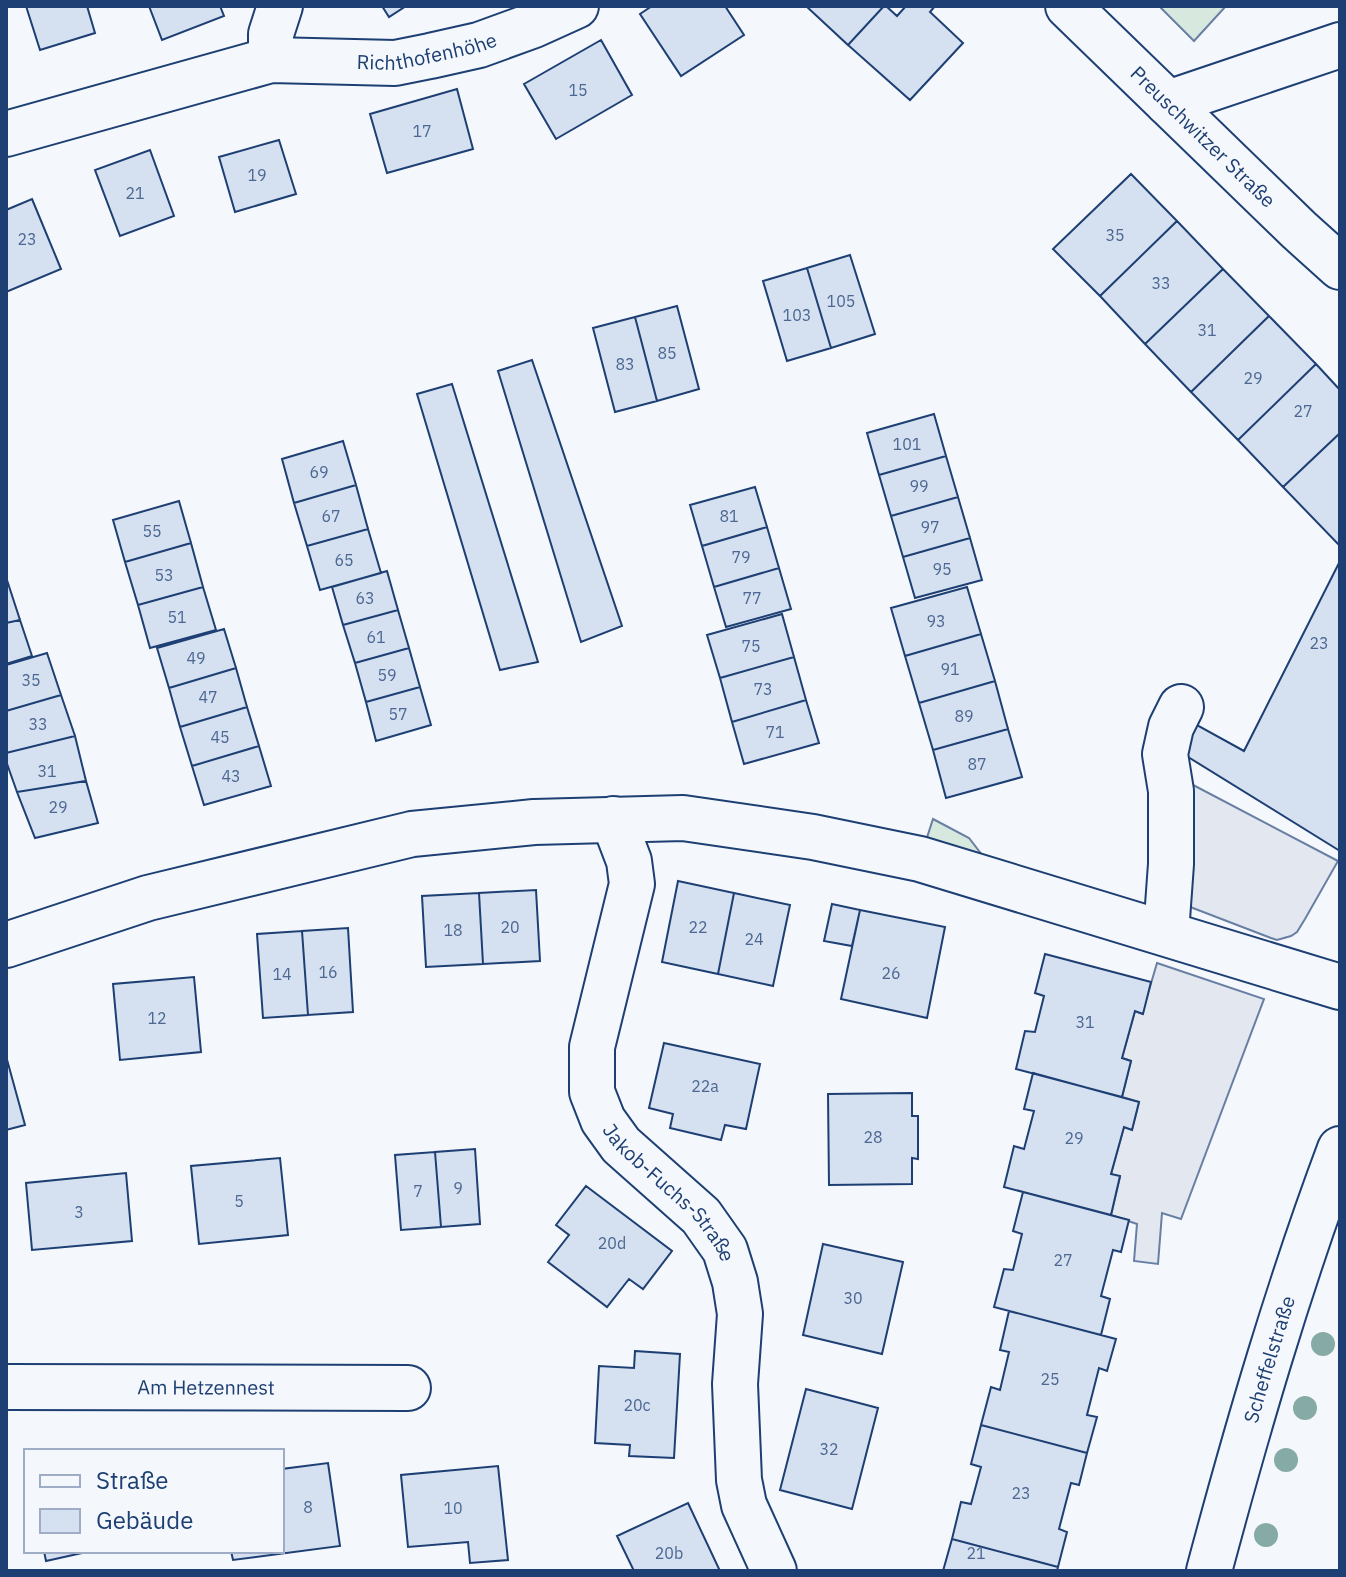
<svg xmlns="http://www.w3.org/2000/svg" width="1346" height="1577" font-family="'IBM Plex Sans',sans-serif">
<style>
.green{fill:#d7e8df;stroke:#687fa3;stroke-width:2}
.parking{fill:#e3e8f0;stroke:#687fa3;stroke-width:2}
.building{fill:#d5e0f0;stroke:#1d3f73;stroke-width:2}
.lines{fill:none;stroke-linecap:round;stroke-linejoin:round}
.minor-casing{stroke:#1d3f73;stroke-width:48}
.major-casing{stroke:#1d3f73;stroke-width:48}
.minor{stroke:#f4f7fb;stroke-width:44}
.major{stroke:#f4f7fb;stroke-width:44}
.fence{stroke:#1d3f73;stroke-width:2;stroke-dasharray:10 4;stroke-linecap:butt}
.tree{fill:#86aba6}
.labels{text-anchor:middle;stroke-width:6;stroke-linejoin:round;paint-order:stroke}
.number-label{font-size:16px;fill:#4b6792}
.street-label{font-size:20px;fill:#1d3f73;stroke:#f4f7fb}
</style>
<rect width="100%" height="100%" fill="#f4f7fb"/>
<!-- green -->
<path class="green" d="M1159 6H1226L1194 41Z
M933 819 969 838 1005 885 920 859Z"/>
<!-- parking -->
<path class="parking" d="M1176 776 1338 861 1305 919 1297 932 1291 936 1277 940 1271 938 1185 905Z
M1157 963 1264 999 1181 1219 1162 1213 1158 1264 1134 1261 1137 1224 1111 1215 1120 1177 1111 1174 1124 1127 1132 1130 1139 1102 1122 1097 1131 1061 1122 1058 1135 1011 1142 1014Z"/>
<!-- building -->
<path class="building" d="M26 6H87L95 33 40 50Z
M149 6H220L224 16 162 40Z
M382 6H406L389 17Z
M652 6H725L744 35 681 76 640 14Z
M806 6H884L848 45Z
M884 6H886L897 16 906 6H935L930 12 963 43 910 100 848 45Z
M601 40 632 95 556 139 524 84Z
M457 89 473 149 387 173 370 114Z
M279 140 296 194 235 212 219 157Z
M150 150 174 216 120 236 95 170Z
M1131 174 1177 221 1100 296 1053 249Z
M32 199 61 269 6 292V210Z
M1177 221 1223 269 1145 344 1100 296Z
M850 255 875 334 831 348 807 268Z
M807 268 831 348 787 361 763 281Z
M1223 269 1269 316 1191 392 1145 344Z
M677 306 699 389 657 401 635 317Z
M1269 316 1316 364 1238 440 1191 392Z
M635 317 657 401 615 412 593 328Z
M532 360 622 626 581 642 498 371Z
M1316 364 1340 390V433L1283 487 1238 440Z
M452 384 538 662 500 670 417 394Z
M934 414 946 456 879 475 867 433Z
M1340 433V546L1283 487Z
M343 441 356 485 294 503 282 459Z
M946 456 958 497 891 516 879 475Z
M356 485 368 529 307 546 294 503Z
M755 487 767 527 702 546 690 505Z
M958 497 970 538 903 557 891 516Z
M179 501 191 543 125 562 113 520Z
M767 527 779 568 714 587 702 546Z
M368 529 381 573 320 590 307 546Z
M970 538 982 580 915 598 903 557Z
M191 543 203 587 138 605 125 562Z
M1340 561V851L1180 752 1197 725 1244 751Z
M779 568 791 609 726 627 714 587Z
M387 571 398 610 343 625 332 587Z
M6 577 20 620 6 623Z
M203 587 216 630 150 648 138 605Z
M967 587 981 634 905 656 891 608Z
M398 610 409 648 355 663 343 625Z
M782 614 794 657 720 678 707 635Z
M20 620 32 656 6 664V623Z
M224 629 236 668 169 688 157 648Z
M981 634 995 681 919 703 905 656Z
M409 648 420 687 366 702 355 663Z
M47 653 61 695 6 711V665Z
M794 657 806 700 732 722 720 678Z
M236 668 247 707 180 727 169 688Z
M995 681 1008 729 933 750 919 703Z
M420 687 431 725 376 741 366 702Z
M61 695 75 736 6 753V711Z
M806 700 819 743 744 764 732 722Z
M247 707 259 746 192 766 180 727Z
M1008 729 1022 777 946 798 933 750Z
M75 736 86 781 17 792 6 761V753Z
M259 746 271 786 204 805 192 766Z
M86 781 98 823 35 838 17 792Z
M678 881 734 893 718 974 662 962Z
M536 890 540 961 483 964 479 893Z
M479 893 483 964 426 967 422 896Z
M734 893 790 905 773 986 718 974Z
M832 904 860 910 852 946 824 941Z
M860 910 945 927 927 1018 841 999Z
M348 928 353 1012 308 1015 302 931Z
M302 931 308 1015 263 1018 257 934Z
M1045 954 1151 982 1143 1014 1135 1011 1122 1058 1131 1061 1122 1097 1016 1069 1025 1031 1035 1032 1044 996 1035 993Z
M194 977 201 1052 120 1060 113 984Z
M664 1043 760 1064 746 1129 725 1125 721 1140 670 1128 673 1114 649 1108Z
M6 1056 25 1125 6 1130Z
M1033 1073 1139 1102 1132 1130 1124 1127 1111 1174 1120 1176 1111 1215 1004 1187 1014 1146 1024 1149 1034 1111 1024 1109Z
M912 1093V1116H918V1159L912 1158V1184L829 1185 828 1094Z
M475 1149 480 1224 441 1227 435 1152Z
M435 1152 441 1227 401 1230 395 1155Z
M280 1158 288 1235 199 1244 191 1166Z
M126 1173 132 1241 32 1250 26 1183Z
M586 1186 672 1251 643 1289 629 1279 607 1307 548 1262 569 1235 556 1225Z
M1023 1192 1129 1220 1121 1252 1113 1250 1101 1296 1110 1299 1101 1335 994 1307 1004 1269 1013 1270 1022 1234 1013 1231Z
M823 1244 903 1262 882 1354 803 1335Z
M1009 1311 1116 1339 1107 1371 1099 1368 1087 1415 1097 1417 1087 1453 981 1425 991 1387 1000 1390 1009 1352 1000 1350Z
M635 1351 680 1354 674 1458 629 1456 630 1445 595 1443 599 1366 634 1368Z
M806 1389 878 1408 852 1509 780 1490Z
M981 1425 1087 1453 1079 1485 1071 1483 1059 1529 1067 1532 1058 1567 952 1539 961 1502 971 1504 981 1467 971 1464Z
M328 1463 340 1546 233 1560 231 1551H282V1469Z
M498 1466 508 1560 470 1563 468 1542 408 1547 401 1475Z
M688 1503 720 1571H634L617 1536Z
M952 1539 1058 1567 1057 1571H943Z
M44 1551H91L46 1561Z"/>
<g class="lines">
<!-- minor casing -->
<g class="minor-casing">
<g id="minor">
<path id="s1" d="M1068 6 1299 230 1340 267"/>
<path d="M271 60V34L280 6"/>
<path d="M1168 103 1340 45"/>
<path id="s2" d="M6 134 271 60 395 63 430 56 479 45 534 25 576 6"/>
<path id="s3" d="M613 819 629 861 632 884 592 1047V1092L603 1120 621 1145 701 1216 725 1250 735 1282 740 1314 735 1384 739 1480 744 1505 774 1571"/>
<path d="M1166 933 1171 864V791L1165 754 1171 727 1181 707"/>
<path d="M6 945 148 898 412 834 534 822 683 818 813 837 920 859 1340 987"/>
<path id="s4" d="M6 1387 408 1388"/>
</g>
</g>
<!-- major casing -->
<g class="major-casing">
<g id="major">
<path id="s5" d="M1209 1571C1247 1429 1288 1288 1340 1149"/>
</g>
</g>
<!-- minor -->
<use href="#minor" class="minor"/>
<!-- major -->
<use href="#major" class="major"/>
<!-- fence -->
<path class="fence" d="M1340 1484V1486"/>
</g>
<!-- trees -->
<g class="tree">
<circle cx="1323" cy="1344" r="12"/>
<circle cx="1305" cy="1408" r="12"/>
<circle cx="1286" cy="1460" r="12"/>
<circle cx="1266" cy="1535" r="12"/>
</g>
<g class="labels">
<!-- number labels -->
<g class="number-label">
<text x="578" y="96">15</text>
<text x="422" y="137">17</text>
<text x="257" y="181">19</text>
<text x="135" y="199">21</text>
<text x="1115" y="241">35</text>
<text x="27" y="245">23</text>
<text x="1161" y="289">33</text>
<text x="841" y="307">105</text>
<text x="797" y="321">103</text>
<text x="1207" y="336">31</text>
<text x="667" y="359">85</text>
<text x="625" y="370">83</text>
<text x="1253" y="384">29</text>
<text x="1303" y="417">27</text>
<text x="907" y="450">101</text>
<text x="319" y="478">69</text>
<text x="919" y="492">99</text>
<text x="331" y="522">67</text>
<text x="729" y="522">81</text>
<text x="930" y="533">97</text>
<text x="152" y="537">55</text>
<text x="741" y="563">79</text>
<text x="344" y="566">65</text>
<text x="942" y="575">95</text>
<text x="164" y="581">53</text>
<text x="365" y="604">63</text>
<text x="752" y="604">77</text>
<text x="177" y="623">51</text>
<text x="936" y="627">93</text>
<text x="376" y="643">61</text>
<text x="1319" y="649">23</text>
<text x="751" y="652">75</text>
<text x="196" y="664">49</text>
<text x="950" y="675">91</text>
<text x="387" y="681">59</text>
<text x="31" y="686">35</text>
<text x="763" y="695">73</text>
<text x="208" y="703">47</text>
<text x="398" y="720">57</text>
<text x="964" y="722">89</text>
<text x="38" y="730">33</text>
<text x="775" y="738">71</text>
<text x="220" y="743">45</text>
<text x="977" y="770">87</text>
<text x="47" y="777">31</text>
<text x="231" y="782">43</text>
<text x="58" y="813">29</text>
<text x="510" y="933">20</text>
<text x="698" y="933">22</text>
<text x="453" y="936">18</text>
<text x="754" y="945">24</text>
<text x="328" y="978">16</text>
<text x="891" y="979">26</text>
<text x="282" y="980">14</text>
<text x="157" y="1024">12</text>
<text x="1085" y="1028">31</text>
<text x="705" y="1092">22a</text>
<text x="873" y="1143">28</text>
<text x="1074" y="1144">29</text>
<text x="458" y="1194">9</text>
<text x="418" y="1197">7</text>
<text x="239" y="1207">5</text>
<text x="79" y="1218">3</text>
<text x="612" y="1249">20d</text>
<text x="1063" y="1266">27</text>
<text x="853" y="1304">30</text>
<text x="1050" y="1385">25</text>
<text x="637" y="1411">20c</text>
<text x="829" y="1455">32</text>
<text x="1021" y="1499">23</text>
<text x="308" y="1513">8</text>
<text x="453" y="1514">10</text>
<text x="669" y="1559">20b</text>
<text x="976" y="1559">21</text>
</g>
<!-- street labels -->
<g class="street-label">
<text dy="7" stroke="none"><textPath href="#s2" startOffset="432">Richthofenhöhe</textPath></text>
<text dy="7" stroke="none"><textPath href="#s1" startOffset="188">Preuschwitzer Straße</textPath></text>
<text dy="7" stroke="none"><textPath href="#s3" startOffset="410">Jakob-Fuchs-Straße</textPath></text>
<text dy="7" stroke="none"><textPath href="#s5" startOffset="220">Scheffelstraße</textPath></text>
<text dy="7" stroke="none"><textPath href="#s4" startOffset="200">Am Hetzennest</textPath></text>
</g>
</g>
<!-- border -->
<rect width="1346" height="1577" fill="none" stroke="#1d3f73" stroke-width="16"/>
<!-- legend -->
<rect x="24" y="1449" width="260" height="104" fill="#f4f7fb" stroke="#9eadc5" stroke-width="2"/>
<rect x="40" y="1475" width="40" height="12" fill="#f4f7fb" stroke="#9eadc5" stroke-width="2"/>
<text x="96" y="1489" font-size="24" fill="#1d3f73">Straße</text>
<rect x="40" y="1509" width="40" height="24" fill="#d5e0f0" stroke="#9eadc5" stroke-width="2"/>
<text x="96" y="1529" font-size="24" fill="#1d3f73">Gebäude</text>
</svg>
